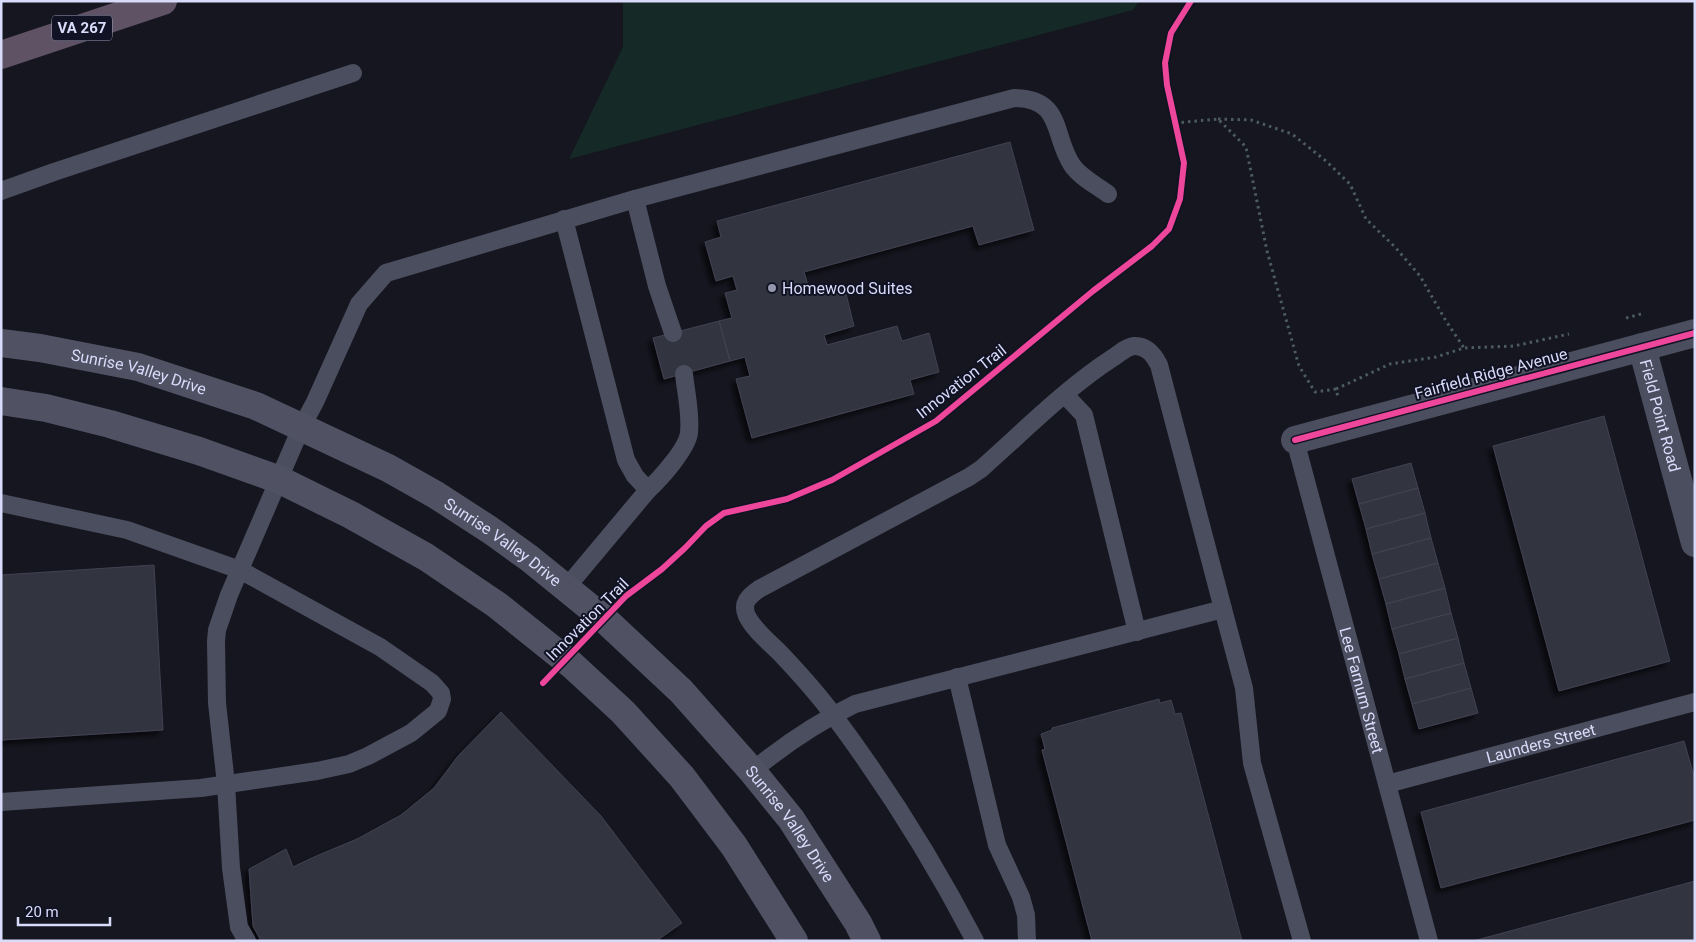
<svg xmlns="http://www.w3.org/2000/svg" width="1696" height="942" font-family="Roboto,sans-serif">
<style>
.green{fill:#152926}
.building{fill:#333441;stroke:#414152;filter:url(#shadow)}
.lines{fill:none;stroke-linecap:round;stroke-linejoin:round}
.path{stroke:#4c5b61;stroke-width:3;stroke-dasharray:2.5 4;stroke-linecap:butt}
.lane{stroke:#4b4e5e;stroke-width:18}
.street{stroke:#4b4e5e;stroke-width:28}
.secondary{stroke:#505264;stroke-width:28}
.highway{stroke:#5f5265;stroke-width:28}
.cycleway-casing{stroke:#111223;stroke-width:9}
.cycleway{stroke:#ed469a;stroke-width:6}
.poi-dot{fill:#9496ad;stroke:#111223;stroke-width:2}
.labels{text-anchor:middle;stroke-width:4;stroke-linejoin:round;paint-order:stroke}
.shield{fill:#111223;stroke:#9c9fba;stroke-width:1}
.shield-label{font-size:15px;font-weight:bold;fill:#d8dbfa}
.poi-label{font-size:16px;fill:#d8dbfa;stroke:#111223;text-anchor:start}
.street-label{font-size:16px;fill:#d8dbfa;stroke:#111223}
</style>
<defs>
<filter id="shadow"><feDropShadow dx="-4.5" dy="4.5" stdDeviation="2.5" flood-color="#0009"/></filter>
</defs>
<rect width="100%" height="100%" fill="#15161f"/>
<!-- green -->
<path class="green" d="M623 1H1139L1133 10 569 159 623 47Z"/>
<!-- building -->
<path class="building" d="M1010 142 1034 230 979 245 973 226 804 272 811 295 844 286 854 326 824 335 827 345 897 326 902 341 929 333 939 372 910 380 914 394 752 438 736 379 750 376 745 357 730 361 719 321 732 318 725 293 737 290 733 276 716 281 705 242 721 237 717 221Z
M719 321 730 361 664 379 653 338Z
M1604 416 1670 661 1559 691 1493 446Z
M1411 463 1418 488 1359 504 1352 479Z
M1418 488 1425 513 1366 529 1359 504Z
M1425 513 1431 538 1372 554 1366 529Z
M1431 538 1438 563 1379 579 1372 554Z
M1438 563 1445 588 1386 604 1379 579Z
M154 565 163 730 1 740V575Z
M1445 588 1451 613 1392 629 1386 604Z
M1451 613 1458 638 1399 654 1392 629Z
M1458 638 1464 663 1405 679 1399 654Z
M1464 663 1471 688 1412 704 1405 679Z
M1471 688 1478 713 1419 729 1412 704Z
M1159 699 1160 703 1171 700 1175 714 1181 713 1242 941H1092L1042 750 1045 749 1041 734 1052 730V728Z
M501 712 601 816 682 923 659 939 660 941H261L253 926 249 869 286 849 293 867 314 857 357 839 401 815 434 788 458 756Z
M1684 741 1695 780V820L1441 888 1421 812Z
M1695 881V941H1473Z"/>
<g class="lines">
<!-- path -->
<path class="path" d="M1218 119 1251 120 1292 134 1326 161 1350 184 1366 219 1395 247 1420 276 1446 321 1464 348
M1175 123 1218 119 1246 147 1267 251 1299 366 1315 392 1336 389 1338 397
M1626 318 1641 314
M1336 389 1390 364 1436 357 1464 348 1514 346 1569 334"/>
<!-- lane -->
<g class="lane">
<path d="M1 191 54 172 353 73"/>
<path d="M635 199 657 286 673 333"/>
<path d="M564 219 626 460 635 476 648 490 566 588"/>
<path d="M1065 395 1084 415 1137 632"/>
<path id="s1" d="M1295 440 1429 941"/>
<path d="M648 490C660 479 687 449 689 433 691 414 686 393 684 374"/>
<path d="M1 503 127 530 240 570 380 647 432 683 441 693 442 699 438 711 411 733 368 756 349 764 317 771 201 788 1 802"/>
<path d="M1223 609 1244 688 1252 763 1302 941"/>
<path d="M957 677 997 845 1021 897 1026 915 1027 941"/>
<path d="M752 771C784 745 818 722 855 704L1223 609 1159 365C1154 355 1147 345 1134 346 1126 347 1120 353 1114 357 1066 388 1024 431 981 469L969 477 759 589C749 596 741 603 747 616 754 630 769 642 780 653 799 673 818 694 834 716 887 787 934 862 975 941"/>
<path id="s2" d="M1387 784 1695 702"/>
<path d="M247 941 239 927 231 868 226 784 217 703 216 641 217 630 229 595 301 428 315 402 359 304 386 273 635 199 1014 98C1064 99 1052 135 1072 165 1080 177 1096 185 1108 194"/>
</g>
<!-- street -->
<g class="street">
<path id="s3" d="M1642 347 1695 543"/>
<path d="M1295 440 1695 333"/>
</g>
<!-- secondary -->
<g class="secondary">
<path id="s4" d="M1 343 40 348 138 367 256 406 388 468 436 495 490 530 529 558 603 618 681 691 752 771 791 819 858 923 867 941"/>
<path d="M1 401 46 408 110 424 199 451 280 480 351 515 426 557 497 605 572 665 623 712 682 777 734 846 794 941"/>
</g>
<!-- highway -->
<path class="highway" d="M1 55 163 1"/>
<!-- cycleway casing -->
<g class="cycleway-casing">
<path id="cycleway" d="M1295 440 1695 333
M543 683 626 596 662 569 685 548 706 526 724 513 787 499 832 480 936 421 1093 291 1152 246 1169 229 1180 199 1184 163 1167 85 1165 63 1171 33 1191 1"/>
</g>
<!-- cycleway -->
<use href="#cycleway" class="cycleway"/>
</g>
<!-- markers -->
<circle class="poi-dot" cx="772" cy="288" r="5"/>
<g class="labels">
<!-- shield labels -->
<rect class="shield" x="52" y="15.5" width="60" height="25" rx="4"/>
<g class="shield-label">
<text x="82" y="33">VA 267</text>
</g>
<!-- poi labels -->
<g class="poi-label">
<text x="782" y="294">Homewood Suites</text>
</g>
<!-- street labels -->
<g class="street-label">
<text dy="6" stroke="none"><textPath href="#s4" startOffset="141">Sunrise Valley Drive</textPath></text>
<text transform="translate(1491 373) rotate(-15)" y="6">Fairfield Ridge Avenue</text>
<text transform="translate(961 381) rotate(-38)" y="6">Innovation Trail</text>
<text dy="6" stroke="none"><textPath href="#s3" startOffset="71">Field Point Road</textPath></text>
<text dy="6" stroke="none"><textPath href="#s4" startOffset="546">Sunrise Valley Drive</textPath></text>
<text transform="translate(587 619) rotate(-45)" y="6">Innovation Trail</text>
<text dy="6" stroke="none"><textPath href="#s1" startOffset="259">Lee Farnum Street</textPath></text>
<text dy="6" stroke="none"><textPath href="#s2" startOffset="159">Launders Street</textPath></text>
<text dy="6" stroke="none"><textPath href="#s4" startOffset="951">Sunrise Valley Drive</textPath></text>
</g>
</g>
<!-- border -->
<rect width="1696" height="942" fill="none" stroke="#d8dbfa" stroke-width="5"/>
<!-- scale -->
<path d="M18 917v8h92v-8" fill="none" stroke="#d8dbfa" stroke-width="2.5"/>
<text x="25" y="917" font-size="15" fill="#d8dbfa" stroke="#111223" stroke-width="4" paint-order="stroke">20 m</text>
</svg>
